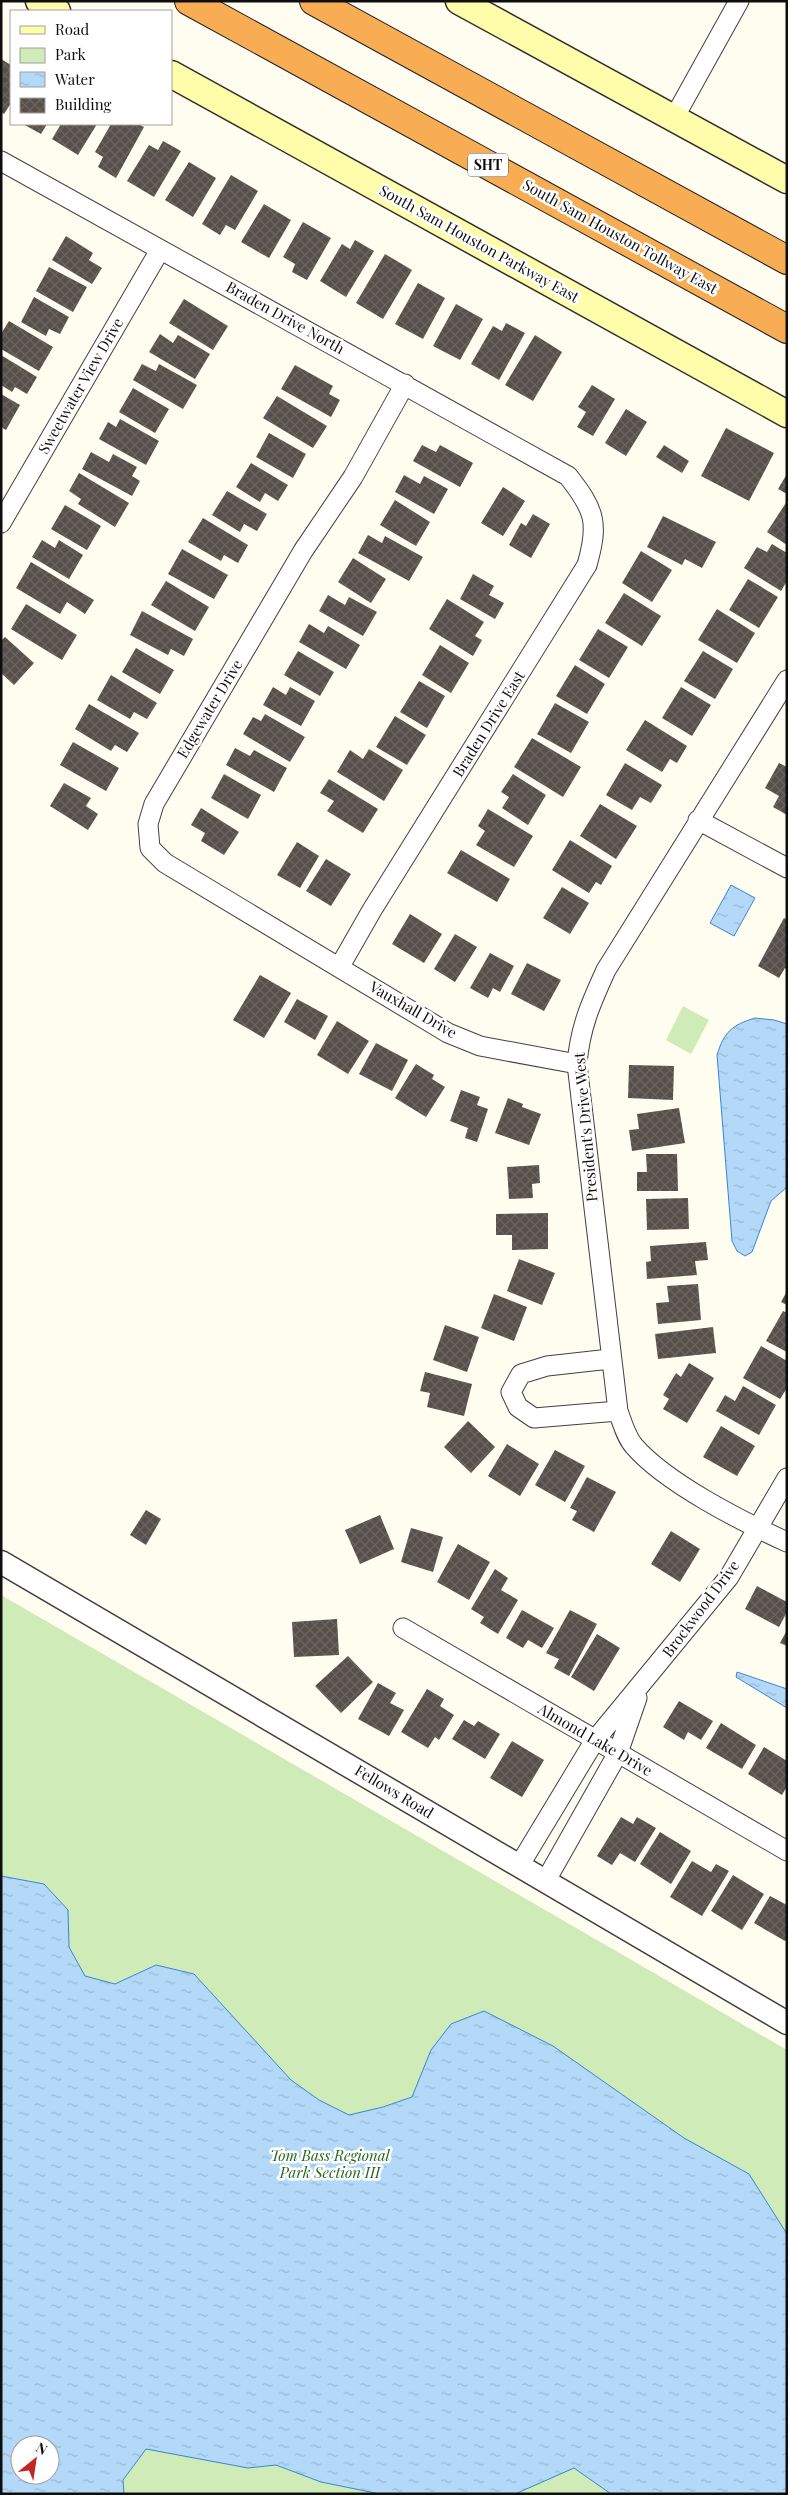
<svg xmlns="http://www.w3.org/2000/svg" width="788" height="2495" font-family="'Playfair Display',serif">
<style>
.park{fill:#ceebb8;fill-rule:evenodd}
.water{fill:url(#water-ripples);stroke:#3887d1;fill-rule:evenodd}
.building{fill:url(#building-cross-hatch)}
.lines{fill:none;stroke-linecap:round;stroke-linejoin:round}
.minor-casing{stroke:#414141;stroke-width:21}
.tertiary-casing{stroke:#414141;stroke-width:25}
.secondary-casing{stroke:#303030;stroke-width:29}
.motorway-casing{stroke:#1f1f1f;stroke-width:30}
.minor{stroke:#fff;stroke-width:19}
.tertiary{stroke:#fff;stroke-width:22}
.secondary{stroke:#fffdaa;stroke-width:26}
.motorway{stroke:#f8ad55;stroke-width:28}
.labels{text-anchor:middle;stroke-width:5;stroke-linejoin:round;paint-order:stroke}
.shield{fill:#fff;stroke:#565656;stroke-width:1}
.shield-label{font-size:14px;font-weight:bold;fill:#0e0e0e}
.street-label{font-size:15px;fill:#0e0e0e;stroke:#fff}
.park-label{font-size:15px;font-style:italic;fill:#26681c;stroke:#fff}
</style>
<defs>
<pattern id="water-ripples" width="26" height="14" patternUnits="userSpaceOnUse" patternTransform="scale(1.25)"><rect width="26" height="14" fill="#b3d8f8"/><path d="M2 4q2-2 4 0t4 0M15 11q2-2 4 0t4 0" fill="none" stroke="#99b8d3"/></pattern>
<pattern id="building-cross-hatch" width="8" height="8" patternUnits="userSpaceOnUse" patternTransform="scale(1.25)"><rect width="8" height="8" fill="#57504a"/><path d="M0 0l8 8M0 8l8-8" fill="none" stroke="#6a6560"/></pattern>
</defs>
<rect width="100%" height="100%" fill="#fffdef"/>
<!-- park -->
<path class="park" d="M683 1006 709 1020 691 1054 666 1040Z
M1 1595 787 2050V2494H1ZM20 2445H50V2475H20Z"/>
<!-- water -->
<path class="water" d="M731 885 755 898 734 936 710 923Z
M755 1018 774 1020 787 1024V1187L771 1201 752 1252 745 1256 737 1251 732 1241 717 1055C724 1032 732 1025 755 1018Z
M737 1672 787 1689V1708L736 1677Z
M1 1876 44 1884 68 1910 69 1947 85 1976 115 1984 156 1965 194 1974 291 2080 319 2100 349 2115 383 2107 412 2097 431 2050 451 2024 484 2011 553 2046 684 2138 749 2174 787 2234V2494H611L574 2468 515 2494H380L321 2482 276 2465 248 2468 146 2449 123 2480 124 2494H1ZM20 2445H50V2475H20Z"/>
<!-- building -->
<path class="building" d="M1 59 11 65V103L4 114 1 112Z
M23 124H47L41 134Z
M61 124H97L78 155 52 139Z
M111 124H138L144 127 116 178 98 167 103 157 95 152Z
M163 141 181 151 154 197 127 181 149 145 158 150Z
M189 162 216 178 193 217 165 200Z
M231 175 258 191 235 230 226 225 220 235 202 224Z
M264 204 291 220 269 258 241 242Z
M303 222 331 238 307 280 292 272 295 264 283 257Z
M66 236 93 253 89 260 102 268 92 284 52 260Z
M355 240 374 251 346 297 320 281 342 244 350 249Z
M385 254 412 270 383 319 356 303Z
M49 267 87 287 73 312 36 291Z
M418 283 445 298 423 339 395 324Z
M34 297 69 317 60 334 49 329 46 336 21 322Z
M184 299 228 326 213 350 169 323Z
M456 304 483 319 460 360 433 346Z
M9 321 53 347 39 371 1 349V334Z
M506 323 525 333 499 380 471 364 493 326 502 331Z
M160 334 173 343 178 335 210 354 195 379 149 352Z
M535 335 562 352 533 401 505 385Z
M1 355 37 377 27 394 15 387 12 392 1 385Z
M142 364 156 371 159 364 197 385 183 409 133 380Z
M295 365 333 386 329 394 340 400 331 417 281 389Z
M592 385 615 399 593 436 577 427 586 412 578 407Z
M133 388 169 409 155 433 119 412Z
M1 394 20 405 6 430 1 427Z
M277 396 327 426 313 448 263 418Z
M626 409 647 422 626 456 605 443Z
M120 419 159 441 146 465 99 439 108 422 116 427Z
M726 428 774 453 749 501 701 476Z
M269 433 306 454 293 478 256 457Z
M422 445 436 452 440 445 473 463 460 487 413 461Z
M664 445 689 461 682 473 656 457Z
M91 452 109 462 113 454 137 467 132 476 140 481 132 496 82 469Z
M251 463 288 485 278 501 265 493 260 502 236 487Z
M79 473 129 503 115 527 78 504 81 499 69 491Z
M787 474V494L778 489Z
M404 475 420 484 424 476 448 489 434 514 395 492Z
M503 487 525 501 503 536 481 523Z
M227 491 267 514 257 531 244 524 240 532 212 515Z
M395 500 430 522 416 546 380 525Z
M787 501V545L767 532Z
M65 505 101 526 87 550 51 529Z
M533 514 550 524 531 558 509 545 521 523 526 526Z
M663 516 716 542 702 568 685 559 682 565 647 547Z
M203 518 248 545 238 563 224 555 221 561 188 542Z
M368 535 382 543 385 536 423 557 409 581 358 553Z
M42 540 55 548 59 540 83 555 69 579 32 557Z
M772 544 787 553V581L781 591 744 568 757 547 767 552Z
M182 549 228 575 214 599 168 574Z
M641 551 672 570 652 602 622 583Z
M353 558 386 579 371 603 338 582Z
M31 562 94 600 85 614 67 602 60 614 16 588Z
M473 574 494 586 489 595 504 603 495 619 460 599Z
M748 579 778 597 759 628 729 610Z
M166 581 209 607 195 631 151 605Z
M624 593 661 616 642 646 605 623Z
M328 595 345 605 349 597 377 612 363 636 319 611Z
M447 599 484 622 475 636 482 640 473 656 429 629Z
M26 604 77 635 62 660 11 629Z
M717 609 755 633 737 663 698 640Z
M142 611 193 639 184 656 171 649 168 655 130 635Z
M309 624 324 633 328 626 360 645 346 669 299 642Z
M598 629 628 647 609 678 579 660Z
M5 637 34 663 14 685 1 673V641Z
M440 645 469 663 451 693 422 675Z
M136 648 174 670 160 694 122 672Z
M298 651 334 672 320 696 284 675Z
M703 651 733 669 715 699 684 681Z
M575 665 605 684 587 714 556 696Z
M111 675 157 703 147 719 134 712 130 719 97 700Z
M419 681 445 696 427 728 400 712Z
M273 687 286 695 290 687 315 701 301 726 263 705Z
M681 687 711 705 692 736 662 718Z
M555 703 589 722 571 753 537 734Z
M89 704 139 733 127 752 115 745 111 751 75 729Z
M265 714 305 737 290 762 243 734 253 717 261 721Z
M395 716 426 735 407 765 376 747Z
M645 720 687 746 677 763 670 759 662 772 626 750Z
M532 738 581 767 563 797 514 767Z
M73 742 119 768 106 791 60 765Z
M235 748 250 756 254 750 287 768 274 792 226 765Z
M369 749 403 770 384 801 337 772 350 750 363 759Z
M625 763 662 785 651 803 640 797 632 810 606 795Z
M779 763 787 767V815L773 807 779 796 765 788Z
M224 774 261 795 248 819 211 798Z
M513 774 546 795 528 825 502 808 509 797 501 792Z
M329 779 378 809 363 833 327 811 334 801 320 793Z
M64 783 91 798 86 806 98 814 88 830 50 806Z
M600 804 637 826 616 859 580 836Z
M201 808 239 832 224 855 201 841 205 833 191 825Z
M488 809 533 836 514 867 476 845 485 831 478 826Z
M570 840 612 866 601 885 596 882 589 893 552 870Z
M297 842 319 856 300 888 277 875Z
M461 850 510 879 497 902 447 873Z
M326 859 351 874 331 906 306 891Z
M562 887 589 903 570 934 543 918Z
M410 914 442 934 424 963 392 944Z
M784 918 787 920V969L785 968 779 978 758 966Z
M455 934 477 947 455 982 434 969Z
M490 953 514 966 500 992 493 988 488 998 470 988Z
M527 963 561 980 544 1011 511 994Z
M260 975 291 993 264 1038 233 1020Z
M297 999 328 1016 315 1040 284 1022Z
M337 1021 369 1041 348 1074 317 1055Z
M376 1043 408 1060 392 1091 359 1074Z
M416 1064 434 1075 432 1079 445 1087 426 1117 395 1098Z
M629 1065 674 1066 673 1100 628 1098Z
M461 1090 480 1097 477 1105 488 1109 477 1142 465 1138 468 1128 450 1121Z
M508 1098 523 1104 522 1107 541 1114 529 1145 495 1133Z
M679 1108 685 1143 632 1151 629 1130 639 1129 637 1114Z
M646 1154H677L678 1191H637V1172H647Z
M539 1165 540 1183 532 1184 533 1198 509 1199 507 1167Z
M688 1198 689 1229 647 1230 646 1199Z
M548 1213V1249L512 1250V1235H496V1214Z
M706 1242 708 1260 695 1261 697 1275 647 1279 646 1262 651 1261 650 1246Z
M519 1259 555 1273 542 1305 507 1291Z
M698 1284 701 1320 658 1324 656 1303 669 1302 667 1286Z
M787 1291V1305L781 1302Z
M494 1294 527 1307 514 1341 481 1328Z
M783 1311 787 1313V1352L766 1341Z
M445 1325 479 1337 467 1372 433 1360Z
M713 1327 716 1353 658 1359 655 1334Z
M761 1346 787 1361V1388L780 1399 743 1378Z
M689 1363 714 1378 687 1423 663 1409 669 1399 663 1395 676 1373 681 1377Z
M425 1372 472 1384 464 1416 427 1407 430 1393 420 1391Z
M743 1386 776 1405 759 1435 716 1411 725 1395 735 1401Z
M468 1421 495 1447 471 1473 444 1447Z
M721 1426 755 1446 737 1476 703 1457Z
M507 1444 539 1464 520 1496 488 1476Z
M555 1450 585 1466 565 1502 535 1485Z
M587 1477 616 1492 594 1532 572 1520 577 1511 570 1508Z
M146 1510 161 1519 146 1545 130 1535Z
M380 1515 394 1549 360 1564 345 1530Z
M411 1528 443 1537 433 1572 401 1562Z
M671 1531 700 1549 680 1582 651 1564Z
M458 1544 490 1562 469 1600 437 1582Z
M495 1569 508 1578 501 1590 518 1600 498 1634 480 1623 484 1617 471 1609Z
M757 1586 787 1602V1612L779 1627 745 1609Z
M522 1610 554 1628 542 1648 528 1640 523 1648 506 1638Z
M570 1610 597 1624 569 1676 554 1668 559 1659 546 1653Z
M337 1619 339 1655 294 1657 292 1622Z
M787 1630V1646L780 1643Z
M597 1634 620 1648 594 1691 571 1677Z
M348 1656 373 1682 341 1713 315 1686Z
M378 1683 396 1693 390 1703 404 1710 389 1736 358 1719Z
M427 1689 444 1699 440 1706 454 1715 439 1740 435 1737 428 1748 401 1732Z
M679 1701 713 1721 701 1740 688 1732 684 1740 663 1727Z
M464 1720 474 1726 478 1721 500 1734 485 1759 452 1739Z
M721 1723 756 1745 742 1769 706 1748Z
M512 1741 544 1760 522 1797 490 1778Z
M764 1747 787 1761V1786L782 1795 748 1774Z
M621 1817 633 1824 637 1817 656 1828 635 1862 620 1853 612 1865 597 1856Z
M660 1832 691 1851 671 1884 640 1864Z
M692 1861 711 1872 716 1864 729 1871 702 1916 670 1897Z
M733 1875 764 1894 742 1930 711 1911Z
M770 1896 787 1905V1938L785 1941 754 1923Z"/>
<g class="lines">
<!-- minor casing -->
<g class="minor-casing">
<path id="minor" d="M674 118 739 1
M1 161 568 476C595 510 599 523 587 565L372 910 340 966
M405 384 353 477 303 551 154 804 148 824 150 848 165 863 448 1033 480 1046 577 1064
M1 523 160 250
M787 680 606 970C591 1003 580 1027 577 1064L618 1411C622 1422 626 1437 634 1446 666 1483 741 1521 787 1542
M698 820 787 868
M610 1359 547 1366 521 1374 511 1392 518 1407 534 1418 618 1411
M403 1628 787 1851
M519 1866 595 1740 729 1577 787 1478
M545 1882 618 1753 637 1698"/>
</g>
<!-- tertiary casing -->
<g class="tertiary-casing">
<path id="tertiary" d="M1 1562 787 2023"/>
</g>
<!-- secondary casing -->
<g class="secondary-casing">
<path id="secondary" d="M39 1 57 11
M459 1 787 180
M171 74 787 414"/>
</g>
<!-- motorway casing -->
<g class="motorway-casing">
<path id="motorway" d="M189 1 787 329
M314 1 787 260"/>
</g>
<!-- minor -->
<use href="#minor" class="minor"/>
<!-- tertiary -->
<use href="#tertiary" class="tertiary"/>
<!-- secondary -->
<use href="#secondary" class="secondary"/>
<!-- motorway -->
<use href="#motorway" class="motorway"/>
</g>
<g class="labels">
<!-- shield labels -->
<rect class="shield" x="468" y="153.5" width="40" height="23" rx="4"/>
<g class="shield-label">
<text x="488" y="170">SHT</text>
</g>
<!-- street labels -->
<g class="street-label">
<text transform="translate(620 237) rotate(29)" y="5">South Sam Houston Tollway East</text>
<text transform="translate(479 244) rotate(29)" y="5">South Sam Houston Parkway East</text>
<text transform="translate(285 318) rotate(29)" y="5">Braden Drive North</text>
<text transform="translate(81 386) rotate(-60)" y="5">Sweetwater View Drive</text>
<text transform="translate(210 709) rotate(-59)" y="5">Edgewater Drive</text>
<text transform="translate(489 724) rotate(-58)" y="5">Braden Drive East</text>
<text transform="translate(413 1010) rotate(30)" y="5">Vauxhall Drive</text>
<text transform="translate(586 1127) rotate(-95)" y="5">President's Drive West</text>
<text transform="translate(701 1609) rotate(-53)" y="5">Brockwood Drive</text>
<text transform="translate(595 1740) rotate(30)" y="5">Almond Lake Drive</text>
<text transform="translate(394 1792) rotate(31)" y="5">Fellows Road</text>
</g>
<!-- park labels -->
<g class="park-label">
<text x="330" y="2161">Tom Bass Regional<tspan x="330" dy="17">Park Section III</tspan></text>
</g>
</g>
<!-- border -->
<rect width="788" height="2495" fill="none" stroke="#0e0e0e" stroke-width="5"/>
<!-- legend -->
<rect x="10" y="10" width="162" height="115" fill="#ffffff" stroke="#9f9f9f"/>
<rect x="20" y="26" width="25" height="8" fill="#fffdaa" stroke="#9f9f9f"/>
<text x="55" y="35" font-size="15" fill="#0e0e0e">Road</text>
<rect x="20" y="48" width="25" height="15" fill="#ceebb8" stroke="#9f9f9f"/>
<text x="55" y="60" font-size="15" fill="#0e0e0e">Park</text>
<rect x="20" y="72" width="25" height="15" fill="url(#water-ripples)" stroke="#9f9f9f"/>
<text x="55" y="85" font-size="15" fill="#0e0e0e">Water</text>
<rect x="20" y="98" width="25" height="15" fill="url(#building-cross-hatch)" stroke="#9f9f9f"/>
<text x="55" y="110" font-size="15" fill="#0e0e0e">Building</text>
<!-- north arrow -->
<g transform="translate(35 2460) rotate(30)"><circle r="24" fill="#ffffff" stroke="#9f9f9f"/>
<path d="M0-4L9 19L0 12L-9 19Z" fill="#c22822"/>
<text y="-8" font-size="14" font-weight="bold" text-anchor="middle" fill="#0e0e0e">N</text>
</g>
</svg>
